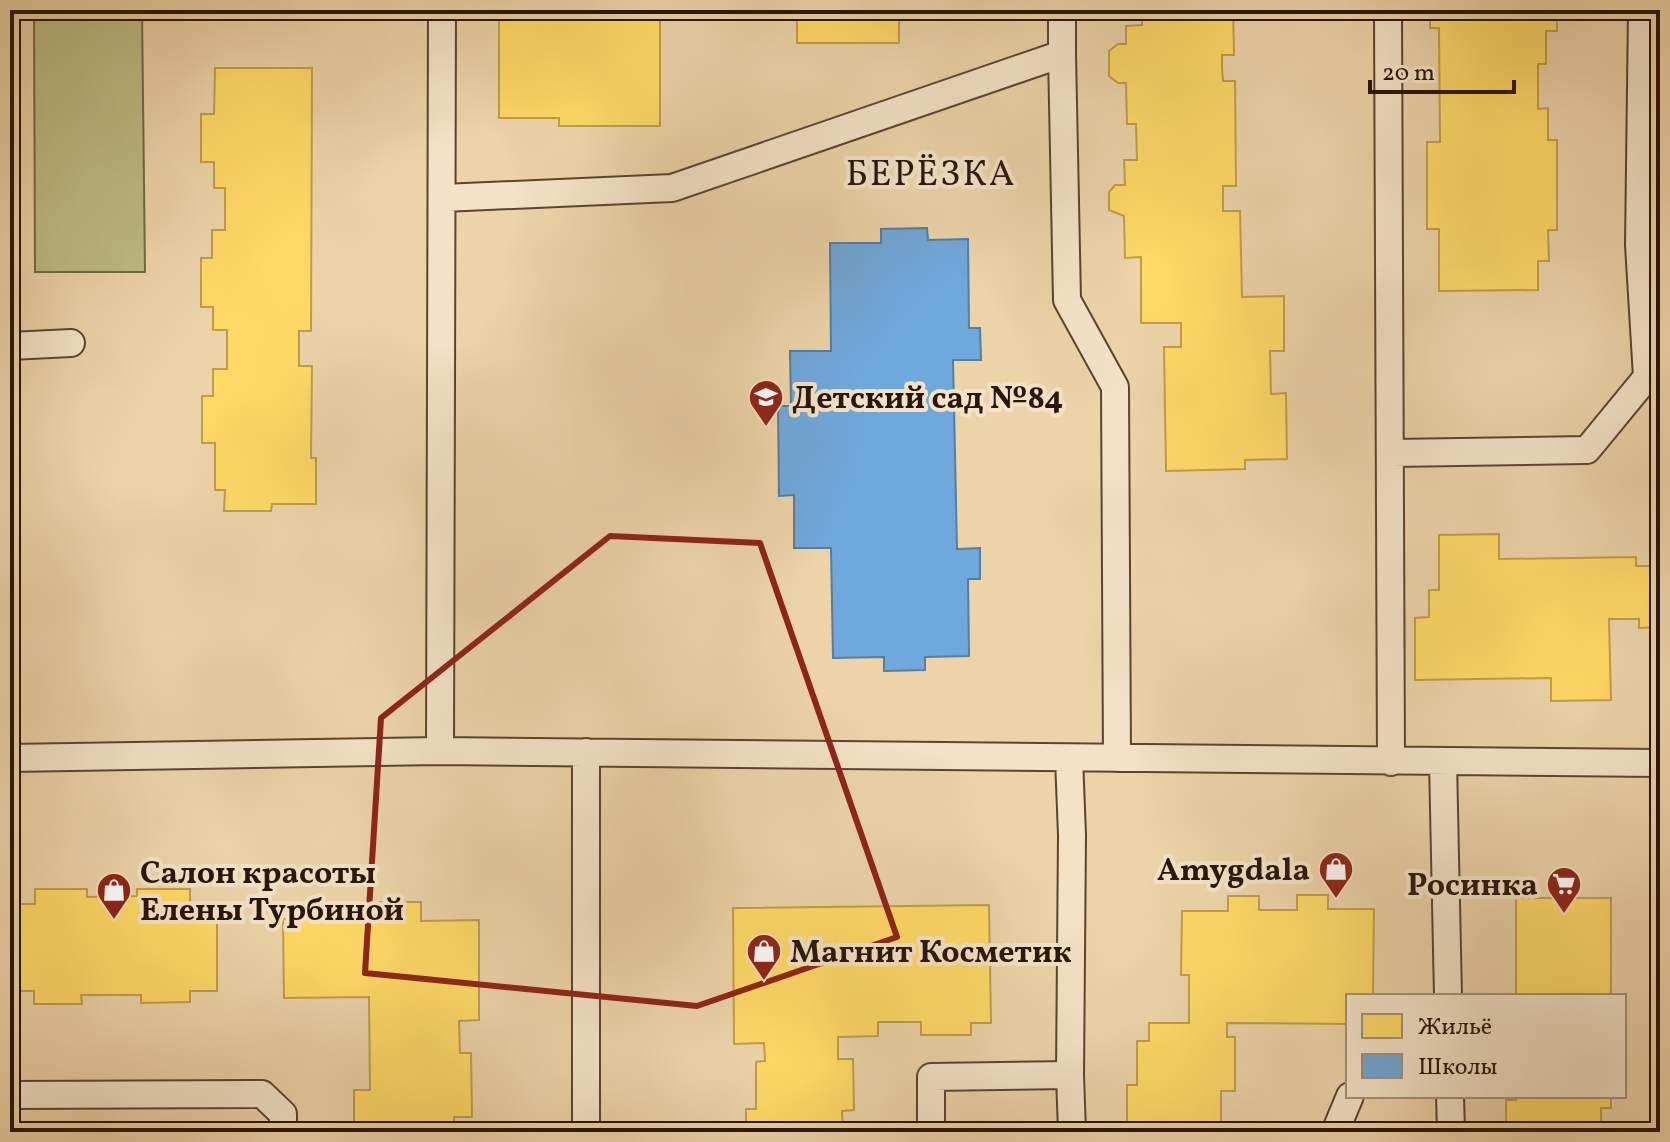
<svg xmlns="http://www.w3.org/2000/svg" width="1670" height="1142" font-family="Vollkorn,serif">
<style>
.green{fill:#bebb83;stroke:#746846;stroke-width:2}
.homes{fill:#ffd966;stroke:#bf9e4a;stroke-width:2}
.schools{fill:#6fa8dc;stroke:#5a7c9d;stroke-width:2}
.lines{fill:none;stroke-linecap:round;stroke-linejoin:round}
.lane-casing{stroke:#5a4432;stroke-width:30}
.lane{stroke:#f3e2c6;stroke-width:26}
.marked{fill:none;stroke:#8f2418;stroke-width:6;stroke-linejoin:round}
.labels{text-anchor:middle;stroke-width:8;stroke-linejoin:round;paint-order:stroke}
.poi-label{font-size:32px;font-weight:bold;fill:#29150a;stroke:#f3e2c6;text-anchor:start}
.quarter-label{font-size:36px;letter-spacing:2px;fill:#29150a;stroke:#f3e2c6}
</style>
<rect width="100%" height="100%" fill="#ecd3a8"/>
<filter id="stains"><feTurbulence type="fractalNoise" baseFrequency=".0025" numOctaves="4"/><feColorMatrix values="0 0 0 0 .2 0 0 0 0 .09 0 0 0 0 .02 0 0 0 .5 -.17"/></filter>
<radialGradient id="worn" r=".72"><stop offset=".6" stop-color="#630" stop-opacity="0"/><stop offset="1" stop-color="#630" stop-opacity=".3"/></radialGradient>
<!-- green -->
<path class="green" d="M34 10H142L145 272H35Z"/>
<!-- homes -->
<path class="homes" d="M499 10H660V126H559V118H499Z
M797 10H899V43H797Z
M1142 10H1233L1234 55H1222V68L1223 81H1235L1236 186H1223V211H1240L1242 297 1284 296V351H1270L1271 394 1286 393 1287 459 1245 460V469L1166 471 1164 347H1181V323H1141V257L1125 258 1124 216 1109 210V192L1115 185H1125L1124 160H1137L1136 124H1127L1126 83H1118L1109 76V51L1118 44H1126V26L1142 25Z
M1430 10H1557V31H1546V64H1538V109L1548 108V140H1557V230H1548L1549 261H1538V290L1439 291V229H1427V142H1440L1439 28H1430Z
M215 68H312L311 331H299V366H312L311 458H316V504H272L271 511H224L225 490H215V443H202V396H213V369H227V330H213V307H201V258H212V230H225V188H214V162H201V114H214Z
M1499 534V559L1636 557V566H1650V536H1660V627L1639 628V619H1609L1611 700 1551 701V678L1415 680V618L1429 617V590H1439V535Z
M35 889H87V897L137 896V889H190V904H217V991H190V1002L141 1003V995H81L82 1004H34V991H10V904H35Z
M1297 895H1328V909H1374L1373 996H1348V1024L1227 1023V1037H1235V1091H1221V1132H1127V1085H1137V1041H1149V1023H1189V975H1181L1182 911H1228V896H1259V910H1297Z
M1516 898H1611V996H1516Z
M328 902H421V921L479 920V1020L459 1021 460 1053H471L472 1117H454V1132H354V1090H370L369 997 284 998 283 919 328 918Z
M989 905 991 1023H971V1035H921V1022H878V1036L838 1037V1059H853L854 1110 842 1111 843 1132H746V1109H756V1062L765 1061 764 1043 734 1044 733 908Z
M1516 1096H1611V1108H1601V1132H1506V1100H1516Z"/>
<!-- schools -->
<path class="schools" d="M927 228 928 240 968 239 969 328H980L981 360H953L957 549 980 548V579H968L969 656 925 657V670L884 671V657L833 658 831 548H794V495L779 496 778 406H791L790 351H831L830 243H881V229Z"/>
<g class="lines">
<!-- lane casing -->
<g class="lane-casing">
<path id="lane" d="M1388 10 1391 762
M1642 10 1639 245 1647 377
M1062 54 1067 300 1115 387 1117 758
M443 198 672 188 1062 54V10
M10 346 71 343
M1392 453 1587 450 1647 377H1660
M440 751 442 10
M586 752V1132
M10 758 440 751 1660 763
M1443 762 1448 996
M1070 1075 1072 1132
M10 1095 262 1094 283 1114V1132
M1450 1096 1451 1132
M931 1132V1077L1070 1075 1072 835 1069 758
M1335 1132 1350 1096"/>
</g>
<!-- lane -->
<use href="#lane" class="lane"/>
</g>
<!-- marked area -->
<path class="marked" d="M610 536 760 543 897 937 697 1006 365 973 381 718Z"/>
<!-- icons -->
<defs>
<g id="school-pin" transform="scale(1.8)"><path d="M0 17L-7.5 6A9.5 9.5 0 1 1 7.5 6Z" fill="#8f2418" stroke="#f3e2c6"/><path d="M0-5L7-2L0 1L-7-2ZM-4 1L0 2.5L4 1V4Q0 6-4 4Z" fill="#fff"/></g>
<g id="shop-pin" transform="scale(1.8)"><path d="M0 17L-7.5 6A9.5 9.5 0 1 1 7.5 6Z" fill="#8f2418" stroke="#f3e2c6"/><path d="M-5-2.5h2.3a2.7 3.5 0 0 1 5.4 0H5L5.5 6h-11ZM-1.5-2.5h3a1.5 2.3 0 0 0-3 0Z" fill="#fff"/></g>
<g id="supermarket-pin" transform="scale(1.8)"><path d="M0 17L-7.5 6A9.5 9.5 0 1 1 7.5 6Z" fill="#8f2418" stroke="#f3e2c6"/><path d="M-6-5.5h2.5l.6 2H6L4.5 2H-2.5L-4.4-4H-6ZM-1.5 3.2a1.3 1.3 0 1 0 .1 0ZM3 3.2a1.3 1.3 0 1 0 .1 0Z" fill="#fff"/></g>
</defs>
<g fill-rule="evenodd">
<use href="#school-pin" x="766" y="397"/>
<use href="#shop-pin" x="1336" y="869"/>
<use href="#supermarket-pin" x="1564" y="884"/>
<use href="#shop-pin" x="114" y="890"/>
<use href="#shop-pin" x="764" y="951"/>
</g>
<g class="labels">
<!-- poi labels -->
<g class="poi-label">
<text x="792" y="408">Детский сад №84</text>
<text x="1310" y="880" text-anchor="end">Amygdala</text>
<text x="140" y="883">Салон красоты<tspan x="140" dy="37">Елены Турбиной</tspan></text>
<text x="1538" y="895" text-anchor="end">Росинка</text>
<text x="790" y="962">Магнит Косметик</text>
</g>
<!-- quarter labels -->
<g class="quarter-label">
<text x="931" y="185">БЕРЁЗКА</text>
</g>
</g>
<!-- margin -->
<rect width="1670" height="1142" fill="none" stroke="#ecd3a8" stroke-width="40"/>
<rect x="12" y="12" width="1646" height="1118" fill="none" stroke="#29150a" stroke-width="4"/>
<rect x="20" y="20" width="1630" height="1102" fill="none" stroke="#29150a" stroke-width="2"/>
<!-- legend -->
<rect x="1346" y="994" width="280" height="104" fill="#f3e2c6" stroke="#a2907b" stroke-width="2"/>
<rect x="1362" y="1014" width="40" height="24" fill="#ffd966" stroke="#a2907b" stroke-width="2"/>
<text x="1418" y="1034" font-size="24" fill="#29150a">Жильё</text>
<rect x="1362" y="1054" width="40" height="24" fill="#6fa8dc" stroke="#a2907b" stroke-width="2"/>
<text x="1418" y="1074" font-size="24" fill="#29150a">Школы</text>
<!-- scale -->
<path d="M1370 80v12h144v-12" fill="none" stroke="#29150a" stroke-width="4"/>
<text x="1382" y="80" font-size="24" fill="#29150a" stroke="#f3e2c6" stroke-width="6" paint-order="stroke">20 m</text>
<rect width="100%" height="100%" filter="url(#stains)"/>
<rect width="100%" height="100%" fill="url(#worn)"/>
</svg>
